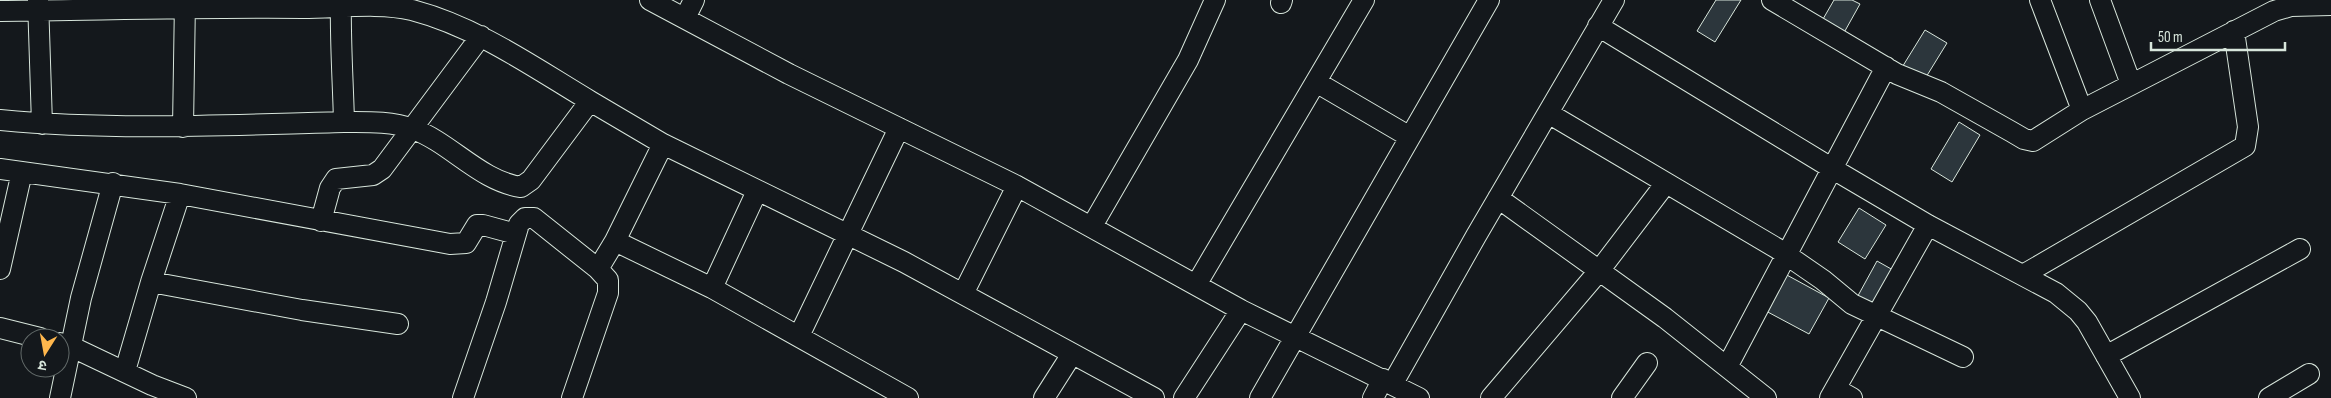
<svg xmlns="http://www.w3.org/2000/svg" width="2331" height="398" font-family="'Sofia Sans Condensed','Noto Sans Devanagari',sans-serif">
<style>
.building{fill:#2c363c;stroke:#d8e6dc}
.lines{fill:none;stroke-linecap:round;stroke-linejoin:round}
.minor-casing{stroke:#d8e6dc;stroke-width:22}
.minor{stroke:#14181c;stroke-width:20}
</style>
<rect width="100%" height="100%" fill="#14181c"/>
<!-- building -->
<path class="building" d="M1716 0H1741L1715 42 1697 31Z
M1834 0H1852L1860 4 1841 38 1819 26Z
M1925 30 1947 43 1923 82 1901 69Z
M1959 122 1980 135 1952 182 1931 169Z
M1859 208 1886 225 1865 259 1838 242Z
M1877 261 1893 270 1870 312 1854 303Z
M1785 274 1829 298 1809 334 1764 310Z"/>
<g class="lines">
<!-- minor casing -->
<g class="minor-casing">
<path id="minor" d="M38 0 42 124
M650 0 789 74 1015 185 1241 310 1419 398
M1772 0 1897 74 1941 92 2012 132 2024 139 2033 141 2082 110 2274 11 2291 6 2331 5
M2040 0 2082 110
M2100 0 2131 84
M1281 3 1282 0
M0 11C101 10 202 7 303 8 337 8 379 2 412 10 477 27 533 67 590 101L531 180 521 187C480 181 451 143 413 129 391 121 367 122 344 122 343 81 340 40 341 0
M685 18 694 0
M1598 26 1833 169 1928 225 2056 293 2078 311 2087 322 2130 398
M1316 82 1410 137
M590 101 663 144 904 262 1154 398
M1548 113 1778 249 1823 280 1852 304 1963 357
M0 120C114 131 229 125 344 122
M183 127 185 0
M0 169 180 194 450 244 466 243 477 225H483L516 234
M1498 198 1665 318 1766 398
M321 221 330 188 336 179 373 175 382 169 481 36
M1092 226 1188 60 1215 0
M615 241 712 288 908 398
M0 269 22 172
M598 269 615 241 663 144
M2023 275 2245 146 2248 127 2234 31
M151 282 302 310 398 324
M1196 285 1364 0
M712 288 757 191
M963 294 1017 186
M0 328 40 338
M799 336 899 128
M60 343 70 346 152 385 186 398
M2106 356 2300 249
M1727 367 1886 67
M125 371 151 282 180 194
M1393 383 1476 236 1614 0
M1836 389 1852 398
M60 398 81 298 113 183
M463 398 496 302 519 224 525 218H534L598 269 608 280V293L572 398
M1044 398 1072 354
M1184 398 1241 310
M1260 398 1489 0
M1373 398 1383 379
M1491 398 1599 271 1666 183
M1622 398 1647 363
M1830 398 1928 225
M2269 398 2309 374"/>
</g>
<!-- minor -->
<use href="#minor" class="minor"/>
</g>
<!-- north arrow -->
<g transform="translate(45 353) rotate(191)"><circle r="24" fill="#14181c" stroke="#626a69"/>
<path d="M0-4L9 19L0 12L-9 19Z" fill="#ffb74d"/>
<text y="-8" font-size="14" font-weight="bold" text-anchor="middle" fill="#d8e6dc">उ</text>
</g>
<!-- scale -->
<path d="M2151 42v8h134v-8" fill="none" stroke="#d8e6dc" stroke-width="2.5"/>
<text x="2158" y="42" font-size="15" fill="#d8e6dc" stroke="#14181c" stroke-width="4" paint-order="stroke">50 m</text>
</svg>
